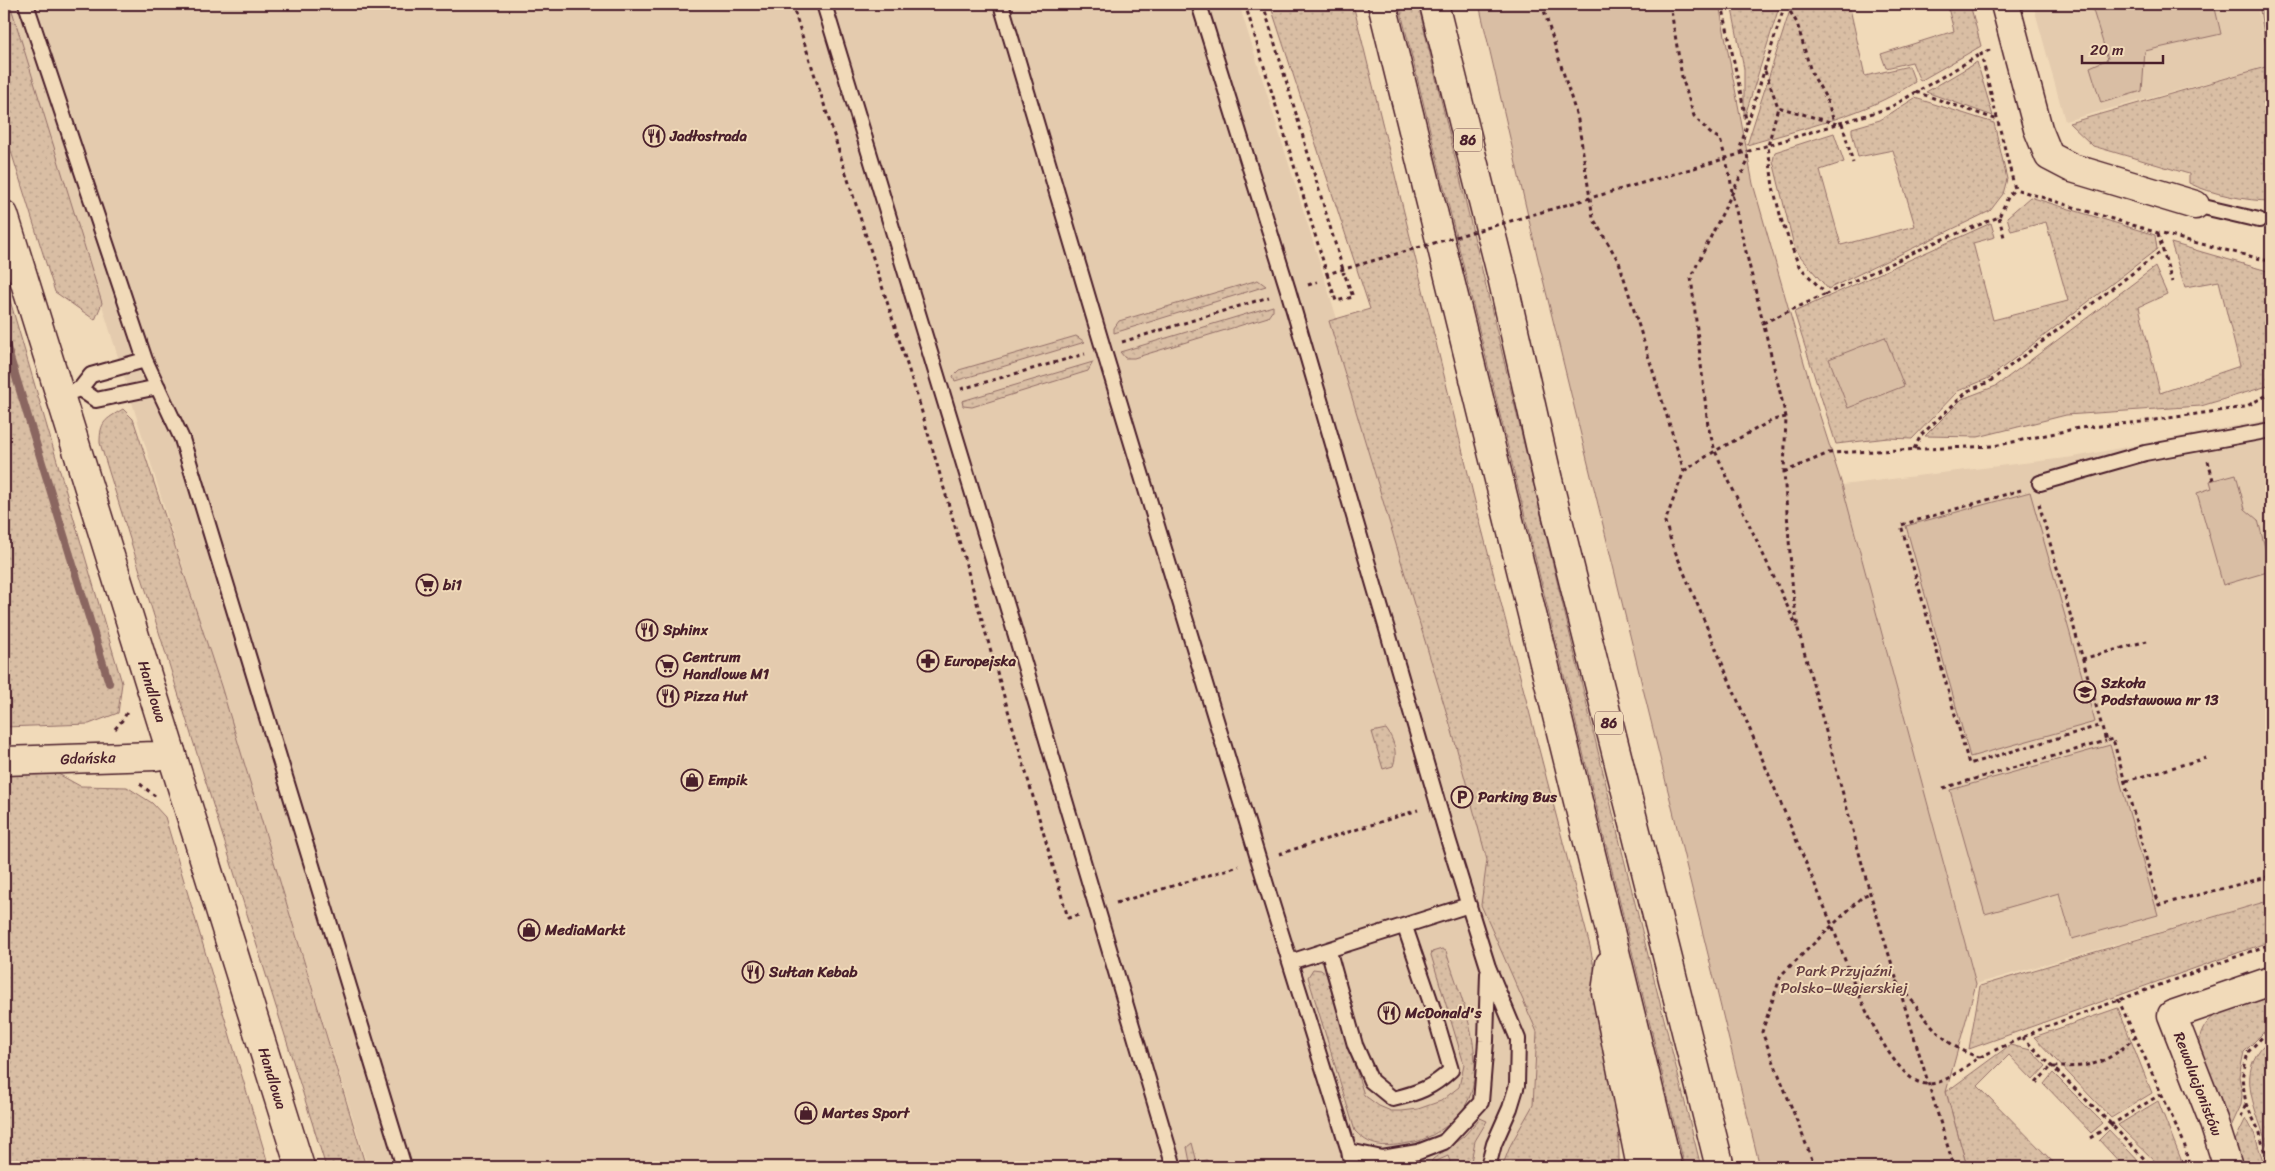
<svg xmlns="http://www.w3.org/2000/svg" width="2275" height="1171" font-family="Sriracha,sans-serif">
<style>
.built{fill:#e4cbae}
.grass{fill:url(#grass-dots);stroke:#926e68}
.green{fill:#d9bea4;stroke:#926e68}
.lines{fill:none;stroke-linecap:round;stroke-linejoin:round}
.stream{stroke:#8a6660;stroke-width:8}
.lane-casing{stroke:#4a1f2b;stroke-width:18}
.street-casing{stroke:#4a1f2b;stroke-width:31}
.primary-casing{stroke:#4a1f2b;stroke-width:31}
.path{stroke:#4a1f2b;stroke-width:3;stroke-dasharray:4 4;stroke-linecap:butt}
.lane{stroke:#f1dab9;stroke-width:14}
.street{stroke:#f1dab9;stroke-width:28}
.primary{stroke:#f1dab9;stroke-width:28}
.path-bridge{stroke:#4a1f2b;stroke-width:3;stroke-dasharray:4 4;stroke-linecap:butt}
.labels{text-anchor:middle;stroke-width:4;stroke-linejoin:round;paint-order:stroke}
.shield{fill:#f1dab9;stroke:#7c5756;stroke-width:1}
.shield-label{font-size:14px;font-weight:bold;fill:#4a1f2b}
.poi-label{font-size:15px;font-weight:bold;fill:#4a1f2b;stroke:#f1dab9;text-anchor:start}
.street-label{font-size:15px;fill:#4a1f2b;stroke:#f1dab9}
.park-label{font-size:15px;fill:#673f43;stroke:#f1dab9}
</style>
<defs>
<pattern id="grass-dots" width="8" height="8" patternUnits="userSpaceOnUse" patternTransform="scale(1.25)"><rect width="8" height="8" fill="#d9bea4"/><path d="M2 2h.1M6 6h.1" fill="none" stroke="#bca38d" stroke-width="1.8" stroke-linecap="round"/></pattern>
</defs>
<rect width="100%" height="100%" fill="#f1dab9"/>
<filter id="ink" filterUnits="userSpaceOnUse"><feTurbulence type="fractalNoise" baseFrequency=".02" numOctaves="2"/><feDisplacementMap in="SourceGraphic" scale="10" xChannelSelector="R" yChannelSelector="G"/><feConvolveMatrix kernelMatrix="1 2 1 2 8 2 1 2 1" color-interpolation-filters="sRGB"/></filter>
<g filter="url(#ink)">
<!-- built -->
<path class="built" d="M9 4H1239L1598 1157 1588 1167H368Z
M2033 4H2257L2268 66 2065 121Z
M2271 419V900L1976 984 1842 485 2074 457Z"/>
<!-- grass -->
<path class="grass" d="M4 4H10L102 303 95 320 55 292 4 129Z
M1270 4H1353L1479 518 1590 946 1618 1096 1619 1161 1616 1167H1502L1511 1144 1533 1105 1537 1032 1481 905 1487 860 1452 731 1329 321 1370 309Z
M1399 4H1418L1623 855 1701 1167H1685Z
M1731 4H1780L1744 119V69Z
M1792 4H1849L1865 76 1909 66 1915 82C1866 115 1803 128 1747 145Z
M1947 4H1970L1981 46 1920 81 1912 62 1886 68 1881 54 1954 31Z
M2259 4H2271V201C2248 201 2210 194 2189 183V174L2093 146 2069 123 2269 66Z
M1977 62 1993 116 1926 92Z
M1915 98 1994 123 2007 179 2003 194 1990 211 1828 289 1795 250 1773 161 1775 152 1834 133 1844 162 1820 170 1841 245 1915 226 1893 150 1858 157 1852 132V128L1880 120Z
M2030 197 2155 235 2157 249 1989 378 1958 391 1912 439 1888 438 1836 444 1794 312 1991 223 1995 237 1973 243 1993 320 2068 301 2046 222 2011 231 2007 217Z
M2171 243 2271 272V385L2201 406 2066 415 1978 437 1925 436 1962 399 1996 386 2155 267 2167 294 2139 307 2160 393 2240 366 2219 281 2185 287Z
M4 280 122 683 118 713 89 724 4 727Z
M1258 280 1266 286 1114 333V328L1119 321Z
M1273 306V310L1268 317 1134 358H1125L1120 352Z
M1076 336 1085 342 955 381 953 376 959 370Z
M1093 362 1088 371 972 407 963 406 962 401Z
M123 409 133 419 221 686 366 1167H326L100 443C100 421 105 420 123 409Z
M1386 729C1394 739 1398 754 1393 766L1383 769 1372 732Z
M51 770 80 786 127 787 152 803 165 817 269 1167H4V771Z
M2271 900V941L1969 1049 1980 986Z
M1442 949 1446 951C1461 1002 1502 1084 1448 1125 1438 1132 1427 1139 1415 1142 1389 1146 1374 1151 1355 1131L1308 977 1313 969 1321 970 1326 974 1364 1095 1379 1106 1391 1111H1402L1418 1109 1441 1101 1459 1087 1464 1064 1431 955 1432 952Z
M2271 993V1025L2244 1052 2239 1076 2242 1095 2241 1105 2229 1131 2198 1048C2201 1008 2239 1004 2271 993Z
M2118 1008 2152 1093 2111 1118 2034 1037Z
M2271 1038V1163C2269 1153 2267 1142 2263 1133 2251 1097 2237 1067 2271 1038Z
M2010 1045 2031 1050 2046 1066 2033 1080 2009 1055 1978 1086 2058 1167H1967L1946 1092Z
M2053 1073 2103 1123 2091 1133 2044 1084Z
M2158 1101 2184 1167H2161L2118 1125Z
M1480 1118 1487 1121 1475 1141 1470 1167H1452L1448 1156 1430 1164 1433 1159 1464 1136Z
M2246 1118 2254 1133 2265 1167H2243L2234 1143Z
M2109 1130 2144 1167H2124L2099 1140Z
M1192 1143 1197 1162 1207 1160 1209 1167H1191L1187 1147Z"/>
<!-- green -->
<path class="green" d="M1479 4H1719L1753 184 1813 394 1842 485 1976 984 1946 1092 1967 1167H1760L1538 259Z
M2091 4H2214L2221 34 2145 51 2142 91 2101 103 2090 67 2108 59Z
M1885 337 1904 386 1848 408 1829 359Z
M2236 474 2245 509 2258 520 2271 571 2223 585 2197 493 2212 488 2210 481Z
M2030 492 2095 722 1970 757 1906 526Z
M2110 745 2158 915 2072 939 2059 893 1985 914 1950 790Z"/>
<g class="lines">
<!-- stream -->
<path class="stream" d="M4 338 109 683"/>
<!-- lane casing -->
<g class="lane-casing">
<path id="lane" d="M26 4 145 360 182 439 404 1167
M824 4 1011 619 1174 1167
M1001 4 1103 348 1271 901 1349 1151 1352 1167
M1199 4 1288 290 1449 842 1488 967 1518 1039 1517 1085 1510 1108 1494 1144 1488 1167
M2195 205 2259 220
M80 389 96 400 158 387
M61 395 80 389 91 375 145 360
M2040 483 2145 453 2271 430
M1329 952 1355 1045 1371 1081 1393 1099C1418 1093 1432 1088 1451 1070L1432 1006 1405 927
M1290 962 1469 905
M1349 1151 1382 1158 1418 1152 1444 1142 1481 1102 1486 1041 1488 973"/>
</g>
<!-- street casing -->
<g class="street-casing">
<g id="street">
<path d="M2005 4 2038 129 2049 156 2072 168 2195 205"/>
<path id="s1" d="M4 215 300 1167"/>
<path id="s2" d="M4 761 156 756 171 752"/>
<path d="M2228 1167 2213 1120 2172 1015 2271 981"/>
</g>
</g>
<!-- primary casing -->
<g class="primary-casing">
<path id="primary" d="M1382 4 1668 1167
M1434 4 1502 277 1548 480 1720 1167
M1610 964 1606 992 1641 1167"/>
</g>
<!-- path -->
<path class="path" d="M792 4 919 402
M1263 4 1344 273 1342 274
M1542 4 1578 120 1593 218 1619 262 1684 471 1665 522 1672 544 1832 925C1845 960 1886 1081 1926 1084 1945 1085 1965 1066 1980 1057 1940 1048 1921 1010 1896 980
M1670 4 1682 77 1694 116 1710 133 1720 139C1725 157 1731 175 1732 194L1786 417 1784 472 1793 594 1798 629 1870 893 1954 1167
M1722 4 1747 124
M1786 5 1797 23 1811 72 1826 98 1835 124
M1990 50 1981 54 2015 189 2158 233 2269 261 2271 263
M1765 71 1778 107
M1916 92 1998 120
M1842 123 1853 163
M1837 124 1778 107 1768 146 1773 187 1782 222 1799 266 1826 294 1938 241 1999 217 2009 195 2015 189
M1742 154 1740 148 1785 4
M1694 168 1889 108 1981 54
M1999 217 2004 237
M2158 234 2172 282
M1327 274 1336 301 1353 297 1344 273
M1308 285 1317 282
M1763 323 1826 294
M1122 342 1269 297
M961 389 1085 354
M919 402 1068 918 1079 915
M1786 417 1773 420 1715 451 1797 627
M1914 449 1921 435 1968 391 1989 382 2163 250
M2208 461 2213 480
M1684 471 1715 451 1708 426 1691 277 1748 161 1747 153
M1784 472 1829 453 1994 446 2079 428 2141 422 2245 407 2271 393
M2021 490 1901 525 1969 764 2102 725
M2039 504 2106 741 2113 739 2159 905 2271 876
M2082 659 2147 641
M115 729 124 718 128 710
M2126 781 2206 758
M140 784 155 796
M1943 788 2106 741
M1279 854 1418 810
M1116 903 1239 866
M2118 999 2184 1143 2190 1167
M2022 1037 2111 1124 2152 1167
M1980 1057 2043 1028 2271 944
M2036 1083 2051 1067C2091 1067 2105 1066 2135 1037
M2241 1117 2246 1104
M2090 1138 2161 1094
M1815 1167 1762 1032 1781 975 1863 896 1870 893
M2268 1167 2260 1133 2246 1104 2242 1078 2248 1052 2271 1028"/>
<!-- lane -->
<use href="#lane" class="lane"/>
<!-- street -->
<use href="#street" class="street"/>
<!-- primary -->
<use href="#primary" class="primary"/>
<!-- path-bridge -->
<path class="path-bridge" d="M1245 4 1327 274 1694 168"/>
</g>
</g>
<!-- icons -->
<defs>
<g id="restaurant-ring" transform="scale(1.125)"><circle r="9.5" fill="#f1dab9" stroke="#4a1f2b" stroke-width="1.5"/><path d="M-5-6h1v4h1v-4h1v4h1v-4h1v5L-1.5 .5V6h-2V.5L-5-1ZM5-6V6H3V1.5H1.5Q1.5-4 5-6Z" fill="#4a1f2b"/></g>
<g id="supermarket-ring" transform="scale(1.125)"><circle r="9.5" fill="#f1dab9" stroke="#4a1f2b" stroke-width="1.5"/><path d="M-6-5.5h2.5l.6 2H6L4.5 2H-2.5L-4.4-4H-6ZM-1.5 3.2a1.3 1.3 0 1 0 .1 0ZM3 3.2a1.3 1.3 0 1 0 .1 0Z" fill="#4a1f2b"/></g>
<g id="pharmacy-ring" transform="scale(1.125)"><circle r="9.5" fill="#f1dab9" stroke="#4a1f2b" stroke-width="1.5"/><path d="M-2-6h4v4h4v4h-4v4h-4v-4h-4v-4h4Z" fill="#4a1f2b"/></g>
<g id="school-ring" transform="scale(1.125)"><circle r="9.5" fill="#f1dab9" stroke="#4a1f2b" stroke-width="1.5"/><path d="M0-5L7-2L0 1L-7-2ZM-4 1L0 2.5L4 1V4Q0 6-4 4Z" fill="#4a1f2b"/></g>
<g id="shop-ring" transform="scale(1.125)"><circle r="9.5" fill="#f1dab9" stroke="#4a1f2b" stroke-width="1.5"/><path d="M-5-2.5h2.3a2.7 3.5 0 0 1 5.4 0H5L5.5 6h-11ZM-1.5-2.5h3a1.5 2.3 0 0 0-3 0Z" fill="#4a1f2b"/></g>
<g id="parking-ring" transform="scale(1.125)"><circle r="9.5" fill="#f1dab9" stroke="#4a1f2b" stroke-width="1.5"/><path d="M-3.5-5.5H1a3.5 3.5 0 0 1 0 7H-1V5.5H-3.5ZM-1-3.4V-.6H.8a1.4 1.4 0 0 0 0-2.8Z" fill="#4a1f2b"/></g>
</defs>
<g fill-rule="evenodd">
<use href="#restaurant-ring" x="654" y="136"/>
<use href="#supermarket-ring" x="427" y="585"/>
<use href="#restaurant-ring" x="647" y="630"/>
<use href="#pharmacy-ring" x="928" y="661"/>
<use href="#supermarket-ring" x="667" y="666"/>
<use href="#school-ring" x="2085" y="692"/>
<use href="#restaurant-ring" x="668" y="696"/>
<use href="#shop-ring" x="692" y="780"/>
<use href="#parking-ring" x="1462" y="797"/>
<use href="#shop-ring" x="529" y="930"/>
<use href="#restaurant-ring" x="753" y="972"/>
<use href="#restaurant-ring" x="1389" y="1013"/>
<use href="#shop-ring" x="806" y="1113"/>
</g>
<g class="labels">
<!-- shield labels -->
<g class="shield">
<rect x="1454" y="128.5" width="28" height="23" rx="4"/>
<rect x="1595" y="711.5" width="28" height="23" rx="4"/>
</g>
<g class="shield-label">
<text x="1468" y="145">86</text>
<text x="1609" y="728">86</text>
</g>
<!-- poi labels -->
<g class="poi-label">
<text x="670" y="141">Jadłostrada</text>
<text x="443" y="590">bi1</text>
<text x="663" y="635">Sphinx</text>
<text x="683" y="662">Centrum<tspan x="683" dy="17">Handlowe M1</tspan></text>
<text x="944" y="666">Europejska</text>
<text x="2101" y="688">Szkoła<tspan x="2101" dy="17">Podstawowa nr 13</tspan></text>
<text x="684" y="701">Pizza Hut</text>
<text x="708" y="785">Empik</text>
<text x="1478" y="802">Parking Bus</text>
<text x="545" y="935">MediaMarkt</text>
<text x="769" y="977">Sułtan Kebab</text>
<text x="1405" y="1018">McDonald's</text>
<text x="822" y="1118">Martes Sport</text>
</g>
<!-- street labels -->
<g class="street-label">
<text dy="5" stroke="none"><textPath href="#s1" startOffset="499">Handlowa</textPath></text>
<text dy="5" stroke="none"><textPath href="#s2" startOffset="84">Gdańska</textPath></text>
<text dy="5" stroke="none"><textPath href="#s1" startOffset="904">Handlowa</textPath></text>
<text transform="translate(2198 1084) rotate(69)" y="5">Rewolucjonistów</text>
</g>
<!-- park labels -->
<g class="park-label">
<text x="1844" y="976">Park Przyjaźni<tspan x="1844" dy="17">Polsko–Węgierskiej</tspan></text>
</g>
</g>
<!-- margin -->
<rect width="2275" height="1171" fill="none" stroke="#f1dab9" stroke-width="20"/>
<rect x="10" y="10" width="2255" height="1151" fill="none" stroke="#4a1f2b" stroke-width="2" filter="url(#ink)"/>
<!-- scale -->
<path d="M2082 55v8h81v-8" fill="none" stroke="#4a1f2b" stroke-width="2.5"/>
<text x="2090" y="55" font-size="15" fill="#4a1f2b" stroke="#f1dab9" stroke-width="4" paint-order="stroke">20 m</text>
</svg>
